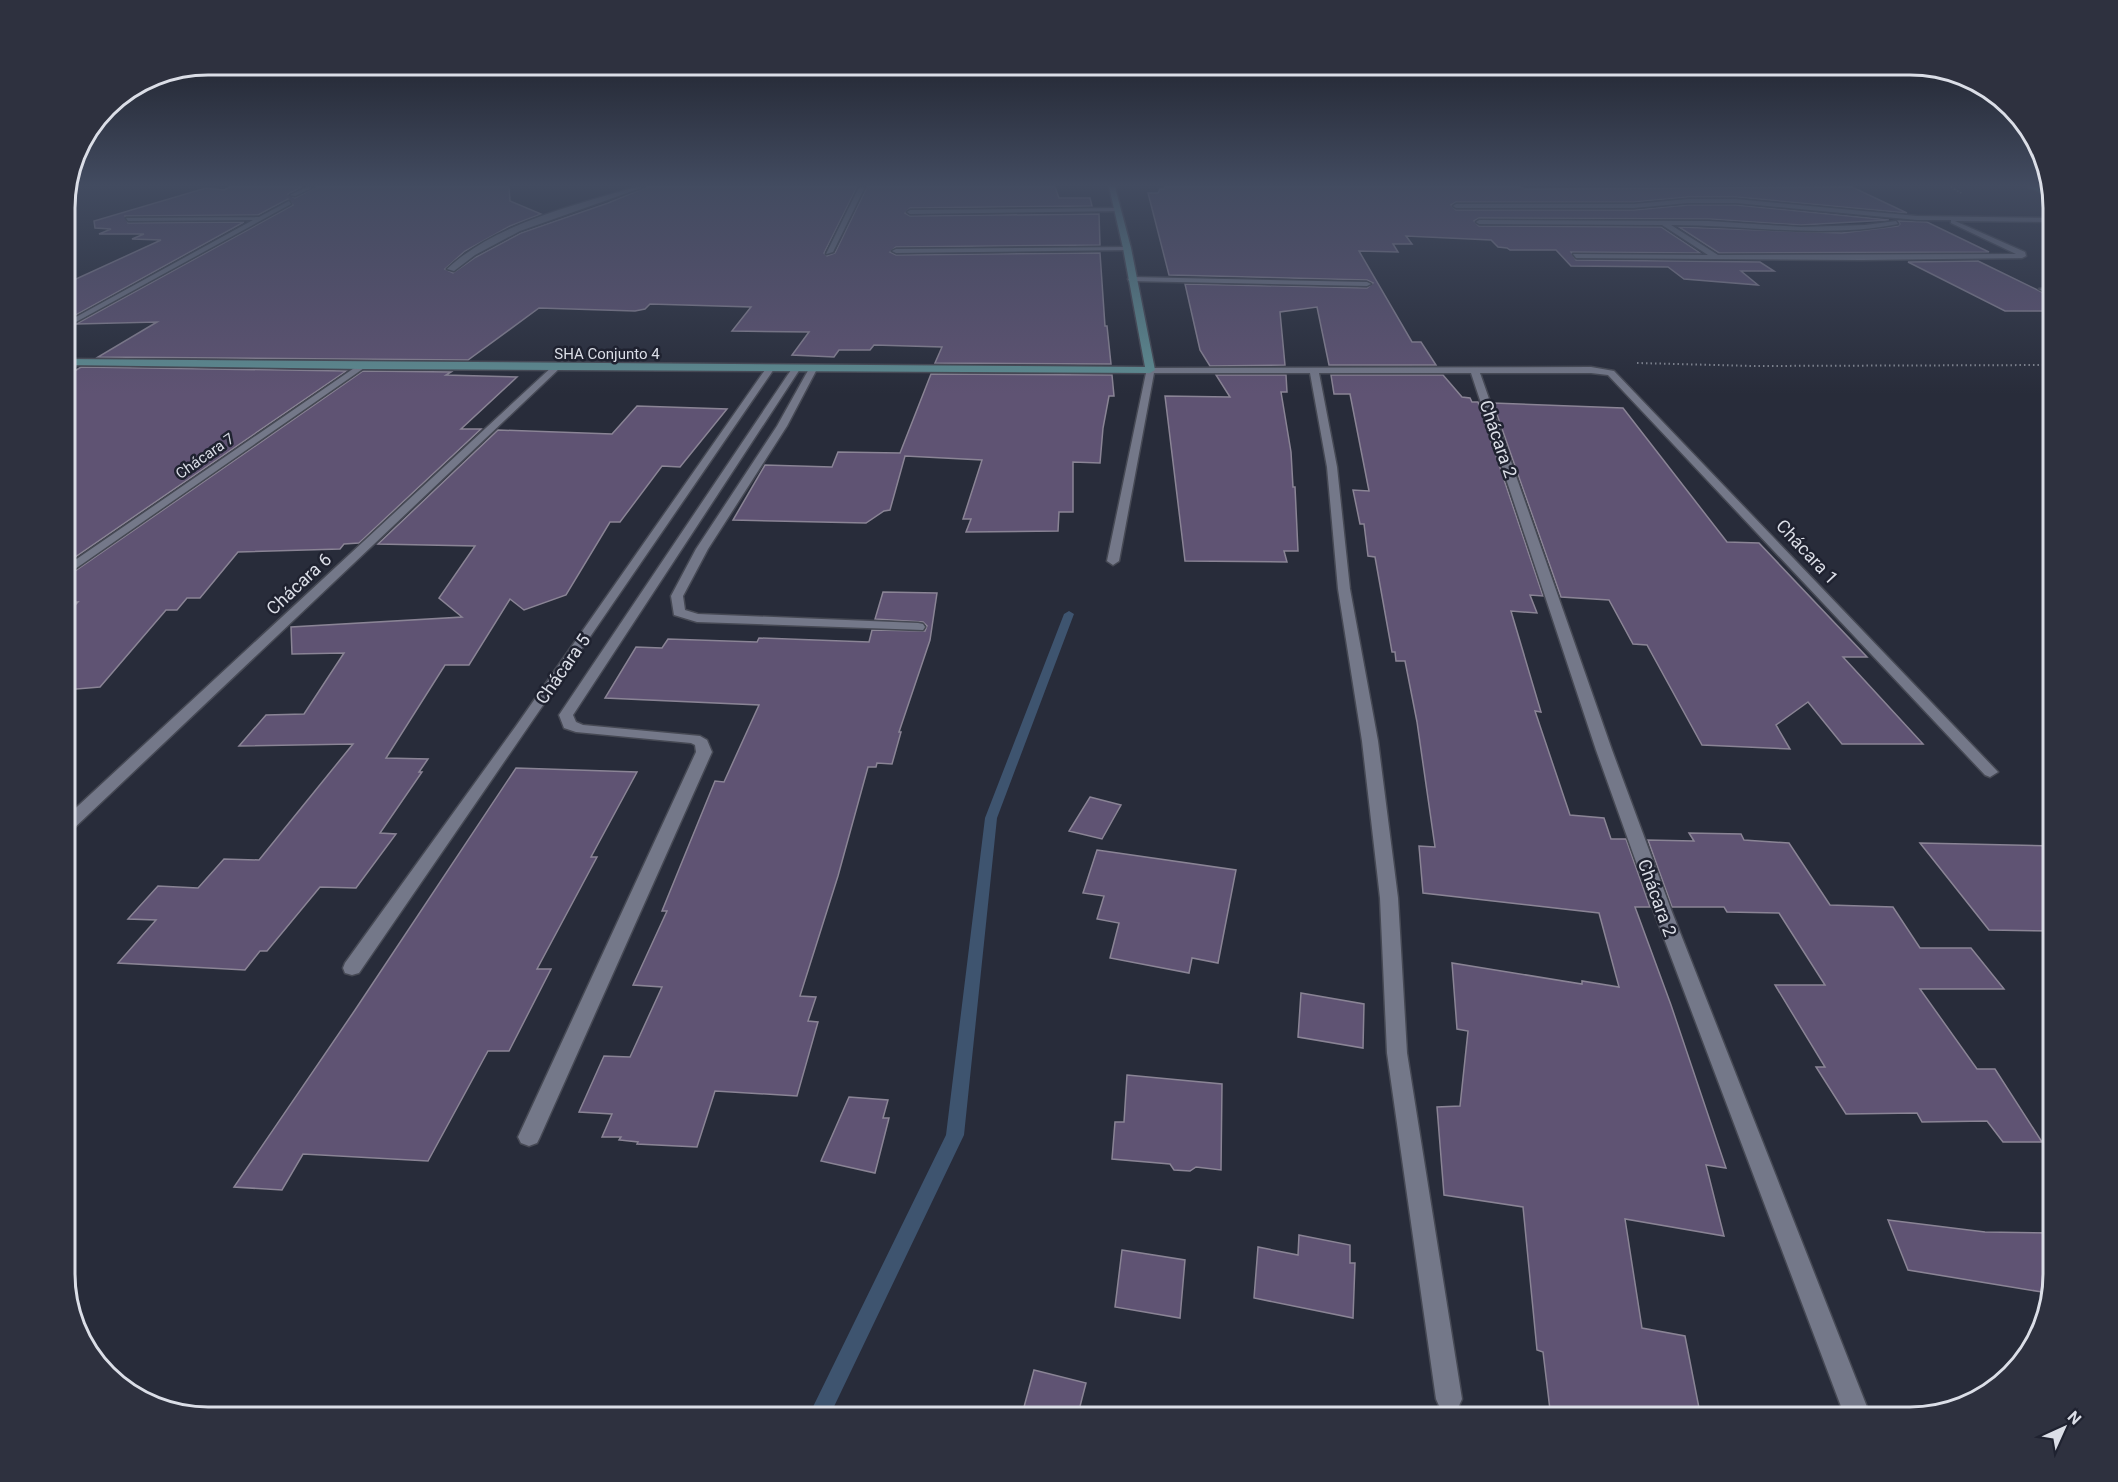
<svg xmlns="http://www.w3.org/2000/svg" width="2118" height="1482" font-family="Roboto,sans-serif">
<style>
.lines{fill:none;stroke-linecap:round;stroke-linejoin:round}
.stream{fill:#3e546f;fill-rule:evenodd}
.building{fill:#5f5373;stroke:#8a8495;stroke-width:1.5}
.street-casing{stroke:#464954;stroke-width:3}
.secondary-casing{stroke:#464954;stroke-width:3}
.primary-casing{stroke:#464954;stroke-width:3}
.path-far1{stroke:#838792;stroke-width:1.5;stroke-dasharray:1.5 2;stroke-linecap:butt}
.path{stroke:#838792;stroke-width:2;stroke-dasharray:1.5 3;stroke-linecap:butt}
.street{fill:#747889;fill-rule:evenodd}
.secondary{fill:#5e8c92;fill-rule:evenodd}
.primary{fill:#49a09a;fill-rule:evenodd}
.labels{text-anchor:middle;stroke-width:5;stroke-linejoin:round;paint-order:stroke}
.far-street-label{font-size:15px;fill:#dbdee7;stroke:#1f2230}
.street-label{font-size:18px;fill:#dbdee7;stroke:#1f2230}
.rim{fill:none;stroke:#dbdee7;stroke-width:3}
</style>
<rect width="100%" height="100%" fill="#282c3a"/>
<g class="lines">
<!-- stream -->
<path class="stream" d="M1069 611 1074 614 997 818 964 1135 829 1417H808L946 1135 985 818 1064 614Z"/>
</g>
<!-- building -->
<path class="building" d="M230 187H302L288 194 295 198 316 187H509L510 201 541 214 510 226 465 251 445 269 453 273 476 257 521 233 608 203 647 187H857L824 253 827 256 835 253 867 187H1055L1059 198H1090L1092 206 910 208 905 213 910 216 1099 214 1100 245 896 247 890 252 896 255 1100 253 1105 326H1107L1111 364 935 363 942 347 874 345 870 350H839L834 357 792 355 809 332 732 331 751 307 650 304 645 309 635 311 539 308 468 360 98 357 157 322 76 324 293 205 288 199 258 215 125 216 128 223 244 222 65 321V284L161 240 132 239 144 234H99L111 229 95 228 94 221 206 188 224 190Z
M1165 187H1521L1524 189 1852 187 1907 213 1736 197H1688L1634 202H1456L1451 205 1456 210H1634L1688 205H1736L1889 220 1801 225 1709 219 1479 218 1474 221 1479 226 1661 227 1700 253 1571 252 1576 260 1760 262 1774 271H1741L1758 285 1684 279 1668 267 1571 266 1556 250H1510L1507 248 1498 247 1491 240 1406 236 1412 244H1393L1398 252 1359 251 1412 342H1421L1436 365H1329L1317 307 1280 312 1285 365 1210 366 1200 350 1185 284 1367 288 1373 283 1367 280 1169 275 1148 193H1158L1160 189H1164Z
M1898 221 1927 222 1989 252 1719 253 1679 227 1842 233 1898 226 1900 224Z
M1978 261 2054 298V311H2005L1908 262Z
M81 367 346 371 65 564V377Z
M363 371 451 372 446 375 517 377 461 429H481L359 543 344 544 340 549 238 552 200 598H187L177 610H166L100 687 65 690V616L78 602 65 603V578Z
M931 374 1112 375 1114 396H1109L1103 428 1100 463 1073 462V512H1059L1058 531 966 532 971 519H963L982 460 905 456 890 510 884 511 866 523 733 520 765 465 832 467 838 452 900 453Z
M1216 375H1286L1287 392H1281L1291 452 1293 487H1295L1298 551H1284L1287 562 1185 561 1165 396 1230 397Z
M1331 375H1443L1462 397 1470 398 1472 402H1478L1543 596 1530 595 1537 613 1511 611 1541 712 1535 711 1570 815 1604 818 1611 839H1626L1650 907H1635L1671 1005 1726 1168 1706 1165 1724 1236 1625 1219 1642 1328 1685 1336 1701 1418H1551L1543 1352 1537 1350 1523 1207 1444 1195 1437 1107 1460 1106 1468 1031 1457 1029 1452 963 1582 984V981L1619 987 1599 913 1423 893 1419 846 1435 847 1417 722 1405 661H1396L1395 652H1392L1375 557 1368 556 1364 524H1360L1353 490 1369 491 1350 394H1334Z
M1493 403 1623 408 1727 542 1759 543 1867 657H1843L1923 744H1842L1808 702 1776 725 1790 749 1702 745 1647 645 1633 644 1609 600 1561 597Z
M637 406 727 409 680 467 662 466 620 522H610L566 595 524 610 510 599 469 665H445L386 758 428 759 419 772H422L380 833 396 834 356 888 320 887 267 951H260L245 970 118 963 156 920 128 919 158 886 198 888 224 859 259 860 353 744 239 746 266 715 304 714 344 653 292 654 291 627 462 617 439 598 475 546 378 544 498 430 612 434Z
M883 592 937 593 930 640 899 732H901L892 764 877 763 876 767H868L838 876 800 996 816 997 808 1021 818 1022 797 1096 715 1091 697 1147 637 1144 638 1142 619 1140 621 1137H602L612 1114 579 1112 604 1056 630 1057 662 987 633 985 667 911H662L715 781 724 782 759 705 605 698 636 647 662 648 668 639 757 642 759 638 869 642 872 630 925 631 927 626 923 622 875 619Z
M516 768 637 772 591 857H597L537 969H551L509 1051H488L428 1161 303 1154 282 1190 234 1187 355 1010Z
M1090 797 1121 805 1102 839 1069 831Z
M1689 833 1741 834 1744 840 1789 843 1830 905 1893 907 1920 948H1971L2004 989H1920L1977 1069H1995L2042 1142H2003L1987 1121 1922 1122 1917 1113 1846 1114 1816 1067H1825L1775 985H1825L1779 913 1727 912 1724 907H1672L1648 840 1694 841Z
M1920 843 2054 846V931L1989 930Z
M1097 850 1236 870 1218 963 1192 958 1189 973 1110 958 1119 923 1097 919 1104 896 1083 893Z
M1301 993 1364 1004 1363 1048 1298 1037Z
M1127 1075 1222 1084 1221 1170 1196 1167 1190 1171 1174 1170 1170 1164 1112 1159 1115 1122H1124Z
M849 1097 888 1100 883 1118H889L875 1173 821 1161Z
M1888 1220 1985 1232 2054 1233V1274L2048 1293 1908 1270Z
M1299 1235 1350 1245V1263H1355L1353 1318 1254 1298 1258 1247 1298 1255Z
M1122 1250 1185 1260 1180 1318 1115 1307Z
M1034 1370 1086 1383 1077 1418H1021Z"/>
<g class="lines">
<!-- street casing -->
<g class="street-casing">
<path id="street" d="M307 187H314L295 196 290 195Z
M636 187H644L520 231 475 255 454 271 447 269C494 224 575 205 636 187Z
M859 187H865L833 252 826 254Z
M1688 199H1736L1917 216 2053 218V222L1955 221 2025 252 2026 256 2022 258 1862 260 1576 258 1573 254 1708 255 1662 225 1479 224 1476 222 1479 220 1709 221 1801 227 1865 225 1896 221 1898 224C1824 239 1747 225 1671 225L1718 255 2016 254 1951 223V220H1917L1736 203H1688L1634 208H1456L1453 206 1456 204H1634Z
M289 201 291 204 65 328V323L253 220 128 221 126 218 259 217Z
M1117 208 1119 211 910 214 907 212 910 210Z
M1129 247 1127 250 896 253 892 251 896 249Z
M1132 277 1367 282 1371 284 1367 286 1129 281 1128 279Z
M2053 286V290L2043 291 2039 289Z
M360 364 367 366 65 576V567Z
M554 365 561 367 71 831 65 832V818Z
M767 367 774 369 359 973 352 975 345 973 343 968 345 963 516 726Z
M793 367 800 369 573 715 576 722 583 725 700 736 707 740 712 752 540 1137 537 1143 529 1146 521 1143 518 1137 696 752 695 745 691 743 576 732 564 728 559 715Z
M810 367 817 369 787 426 708 549 683 596 685 610 698 614 918 623 923 624 925 627 923 630 697 622 674 615 671 596 696 549 777 426Z
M1591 367 1614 371 1998 772 1990 777 1985 775 1608 375 1591 373H1480L1612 750 1672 912 1871 1417H1845L1654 912 1596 750 1471 373H1319L1337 467 1350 589 1378 741 1398 898 1407 1053 1462 1399 1458 1408 1449 1412 1440 1408 1436 1399 1387 1053 1380 898 1362 741 1338 589 1327 467 1310 373H1154L1119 561 1113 565 1107 561 1147 368Z"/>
</g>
<!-- secondary casing -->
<g class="secondary-casing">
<path id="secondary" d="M1109 187H1115L1131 248 1155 370 1150 373 363 369 65 365V359L1145 367 1123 248Z"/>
</g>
<!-- primary casing -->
<g class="primary-casing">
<path id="primary" d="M2028 187H2036L2049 192 2050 196Z"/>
</g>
<!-- path-far1 -->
<path class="path-far1" d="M1951 187 1963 194"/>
<!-- path -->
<path class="path" d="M1637 363 1754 366 2053 365"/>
<!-- street -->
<use href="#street" class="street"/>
<!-- secondary -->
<use href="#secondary" class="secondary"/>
<!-- primary -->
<use href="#primary" class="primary"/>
</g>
<!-- sky -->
<linearGradient id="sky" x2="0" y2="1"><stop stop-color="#161820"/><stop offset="0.47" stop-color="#424b60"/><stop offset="1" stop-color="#424b60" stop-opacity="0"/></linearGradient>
<rect width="2118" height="394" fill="url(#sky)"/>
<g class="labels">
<!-- far-street labels -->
<g class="far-street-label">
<text x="607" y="359">SHA Conjunto 4</text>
<text transform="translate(205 456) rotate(-35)" y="5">Chácara 7</text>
</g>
<!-- street labels -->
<g class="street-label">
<text transform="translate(1498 439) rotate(71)" y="6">Chácara 2</text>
<text transform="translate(1807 552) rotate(47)" y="6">Chácara 1</text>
<text transform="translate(299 584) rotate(-43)" y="6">Chácara 6</text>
<text transform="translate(563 669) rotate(-55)" y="6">Chácara 5</text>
<text transform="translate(1657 898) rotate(70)" y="6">Chácara 2</text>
</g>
</g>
<!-- crop -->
<path d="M0 0H2118V1482H0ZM208 75H1910A133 133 0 0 1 2043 208V1274A133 133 0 0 1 1910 1407H208A133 133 0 0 1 75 1274V208A133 133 0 0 1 208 75Z" fill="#2e313f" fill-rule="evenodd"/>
<path class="rim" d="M208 75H1910A133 133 0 0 1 2043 208V1274A133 133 0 0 1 1910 1407H208A133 133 0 0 1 75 1274V208A133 133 0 0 1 208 75Z"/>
<!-- north arrow -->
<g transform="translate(2064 1428) rotate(45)" stroke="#1f2230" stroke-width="4.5" paint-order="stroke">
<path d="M0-4.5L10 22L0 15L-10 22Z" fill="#dbdee7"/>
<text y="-9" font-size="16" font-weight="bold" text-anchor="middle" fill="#dbdee7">N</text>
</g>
</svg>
